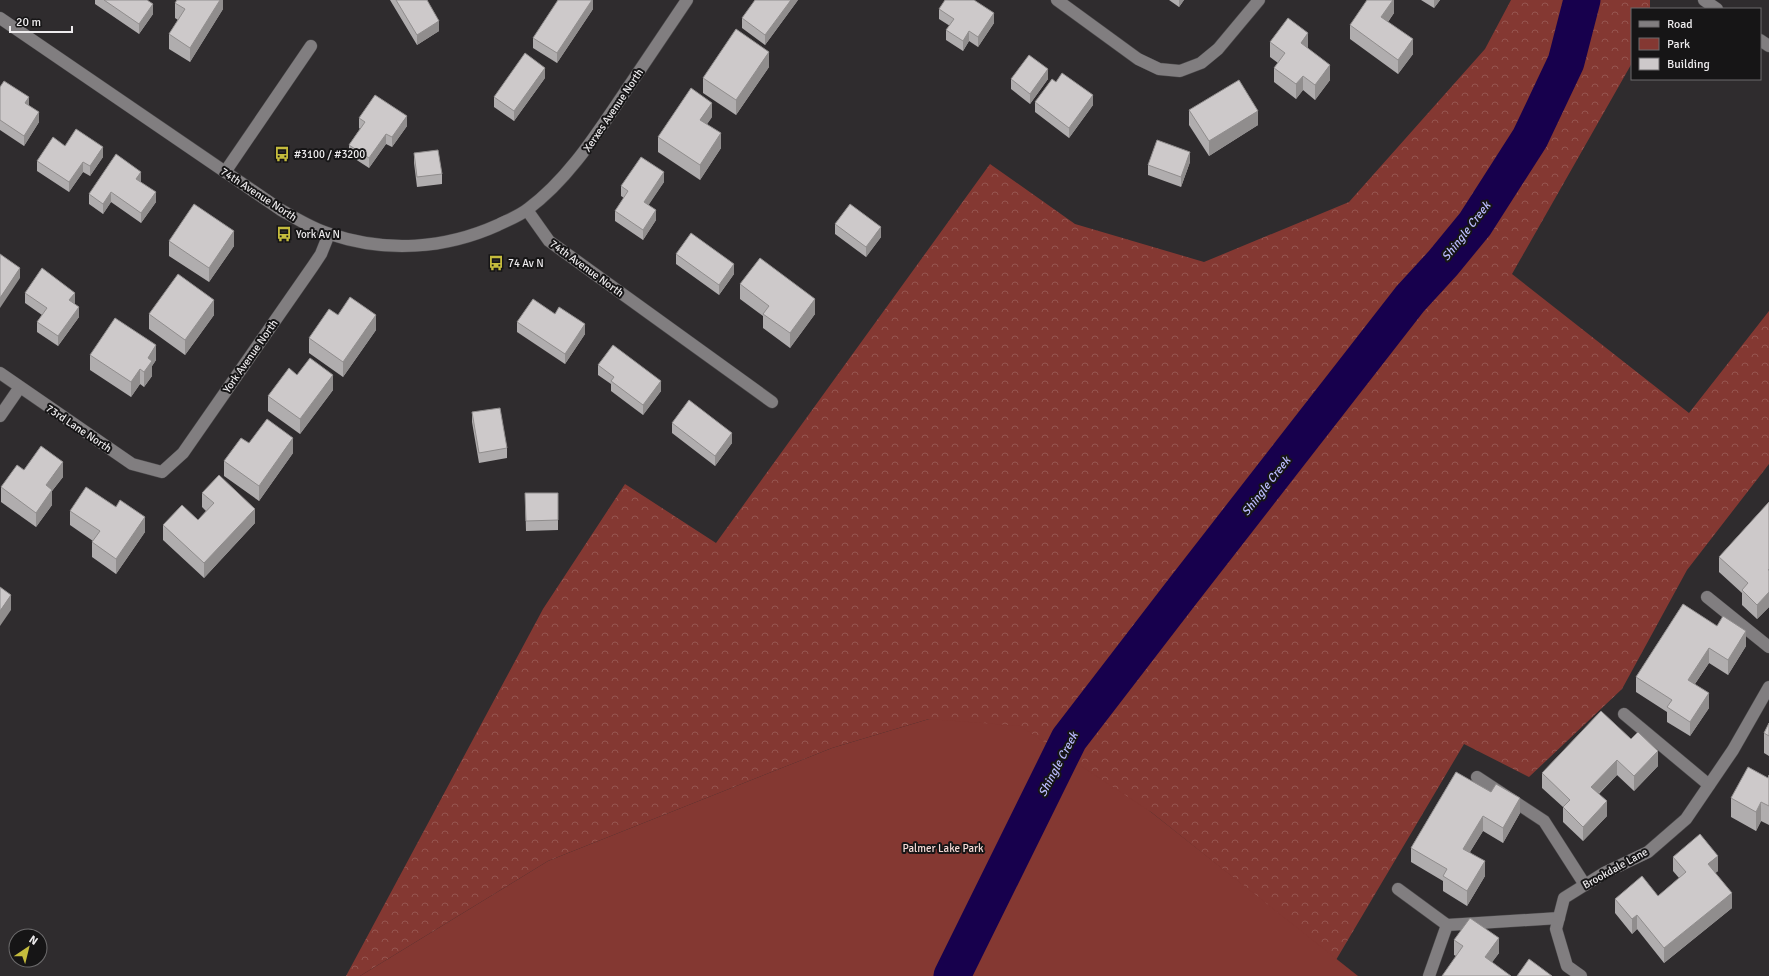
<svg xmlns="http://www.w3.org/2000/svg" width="1769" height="976" font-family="Signika,sans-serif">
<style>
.forest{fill:url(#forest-crowns)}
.green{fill:#843832}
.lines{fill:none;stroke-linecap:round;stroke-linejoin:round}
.river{stroke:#17004d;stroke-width:37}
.lane-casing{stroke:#4b494a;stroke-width:13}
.street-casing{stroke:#4b494a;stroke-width:13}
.secondary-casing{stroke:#4b494a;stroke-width:13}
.lane{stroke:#817e80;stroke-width:12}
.street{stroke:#817e80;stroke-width:12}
.secondary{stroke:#817e80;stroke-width:12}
.wall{fill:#b0adae}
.shaded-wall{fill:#908d8d}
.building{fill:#cdc9ca;stroke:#908d8d}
.labels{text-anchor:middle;stroke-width:4;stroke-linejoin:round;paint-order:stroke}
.street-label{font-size:11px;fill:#eeecee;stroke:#161516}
.poi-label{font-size:11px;fill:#eeecee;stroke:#161516;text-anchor:start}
.park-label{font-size:11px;fill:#f6dad6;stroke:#161516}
.water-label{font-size:12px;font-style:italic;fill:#bbbcfe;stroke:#161516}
</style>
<defs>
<pattern id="forest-crowns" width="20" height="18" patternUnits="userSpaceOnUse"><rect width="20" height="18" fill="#843832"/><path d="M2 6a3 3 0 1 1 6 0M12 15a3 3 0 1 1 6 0" fill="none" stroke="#965550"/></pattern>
</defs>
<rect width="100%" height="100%" fill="#2f2c2e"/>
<!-- forest -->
<path class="forest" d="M1511 0H1650V9H1632V63L1512 274 1689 413 1769 311V464L1687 570 1622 689 1529 777 1464 744 1336 960 1151 812 929 719 832 748 548 861 360 976H346L543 609 625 484 716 543 990 164 1075 224 1204 262 1349 202 1485 49Z"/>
<!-- green -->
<path class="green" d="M929 719 1020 726 1151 812 1358 976H360L548 861 832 748Z"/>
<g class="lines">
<!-- river -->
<path class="river" d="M952 976 1069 739 1182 592 1410 299 1443 263 1475 224 1530 138 1566 62 1582 0"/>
<!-- lane casing -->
<g class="lane-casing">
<path id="lane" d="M1704 0 1717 9
M1760 40 1769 46
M1707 597 1769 647
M1624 714 1709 785
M1477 777 1544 821 1585 885
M1398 889 1447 925 1559 918
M1429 976 1447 925"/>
</g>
<!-- street casing -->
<g class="street-casing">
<path id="street" d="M1057 0 1138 59 1159 69 1180 71 1201 63 1218 49 1259 0
M225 172 311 46
M527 210 549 241 772 402
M0 373 132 464 162 472 183 453 313 266 321 254 329 234
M0 416 20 387
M1581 976 1567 966 1556 929 1564 898 1604 873 1648 852 1686 819 1733 750 1769 687"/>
</g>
<!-- secondary casing -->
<g class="secondary-casing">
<path id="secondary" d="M0 18 281 210C297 219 313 229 330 234 386 253 445 249 498 225 508 220 519 216 528 209 567 180 594 138 621 98 643 65 665 33 687 0"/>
</g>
<!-- lane -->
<use href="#lane" class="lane"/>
<!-- street -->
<use href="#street" class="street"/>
<!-- secondary -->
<use href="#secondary" class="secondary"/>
</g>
<!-- wall -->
<path class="wall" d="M95 0H147L153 14 139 34 95 4Z
M223 0V9L190 62 169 49V34L178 20 175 18V3Z
M390 0H427L439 31 417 45Z
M593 0V9L557 63 533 48V38Z
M798 0 765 45 742 28V18Z
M1169 0H1184L1179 7Z
M1394 0V13L1388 22 1413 54 1398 74 1350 39V25Z
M1421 0H1440L1434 8Z
M939 9 994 23 978 47 969 41 963 51 946 40V30L950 26 939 19Z
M1270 42 1308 48 1330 80 1315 100 1303 90 1296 99 1274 82V68L1278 63 1270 57Z
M769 67 736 115 703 93V78Z
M545 78 514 121 494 107V97Z
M1011 79H1048L1030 104 1011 89Z
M1056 82 1093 105 1069 138 1035 112V102Z
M0 87 29 106 39 122 24 146 0 130Z
M1189 110 1258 125 1209 156 1189 125Z
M712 117 707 124 721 148 700 180 658 152V137Z
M359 118 407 126 392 147 386 144 369 168 349 155V145L360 129 359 128Z
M65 146 103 157 90 176 83 172 69 192 37 171V161Z
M414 153 442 174V184L417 187 414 163Z
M1190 162 1181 187 1148 175V165Z
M141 182 156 202 141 223 111 202 103 214 89 204V194Z
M664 182 648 205 656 220 643 240 615 221V211L624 198 621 196V186Z
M835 224 881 237 866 257 835 234Z
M169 241 234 246 209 282 169 256Z
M676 254 734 274 719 295 676 264Z
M740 284 815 314 790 348 763 328V316L740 299Z
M25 293 75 303 74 304 79 317 58 346 37 332V322L42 315 25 303Z
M149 314 214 315 185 355 149 329Z
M517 322 585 334 565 364 517 332Z
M376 330 343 377 309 353V338Z
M90 355 156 360 152 366V376L144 387 140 384 131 397 90 370Z
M598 365 661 391 643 415 611 391V384L598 375Z
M297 375 333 390 300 434 268 411V396Z
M472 412 507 448V458L479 463 472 422Z
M672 423 732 443 715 466 672 433Z
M293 453 259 501 224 476V461Z
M24 470 63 477 52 491V505L36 527 1 502V487Z
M202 493 255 523 204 578 163 540V525L198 520 206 511 202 507Z
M525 493H558V530L526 531Z
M1769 502V607L1757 619 1742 605V593L1719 572V557Z
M70 511 145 532 116 574 92 557V542L93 541 70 525Z
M1683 604 1746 646 1728 675 1709 663 1695 684 1709 708 1690 736 1667 722V712L1636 692V677Z
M1601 711 1658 766 1634 791 1617 775 1599 794 1607 816 1583 841 1563 822V807L1542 788V773Z
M1769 723V756L1764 753V733Z
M1456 772 1520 813 1503 843 1483 831 1470 852 1485 876 1467 906 1443 891V881L1411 862V848Z
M1769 775V825L1761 821 1756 831 1731 817V798L1768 778Z
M1673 857 1718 871 1715 873 1732 908 1664 963 1637 929 1632 934 1615 913V899L1658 896 1679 878 1673 871Z
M1454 940 1499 953 1492 962 1456 956 1454 955Z"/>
<!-- shaded-wall -->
<path class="shaded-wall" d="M220 0H223V9L190 62V48Z
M592 0H593V9L557 63V53Z
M791 0H798L765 45V35Z
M1179 0H1184L1179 7Z
M1393 0H1394V13L1381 31V17Z
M1434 0H1440L1434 8Z
M153 4V14L139 34V24Z
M994 13V23L978 47V37Z
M439 21V31L417 45V35Z
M969 31V41L963 51V41Z
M1308 33V48L1301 58V43Z
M1413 39V54L1398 74V60Z
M769 52V67L736 115V100Z
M1330 65V80L1315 100V85Z
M545 68V78L514 121V111Z
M1048 69V79L1030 104V94Z
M1303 76V90L1296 99V84Z
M1093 95V105L1069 138V128Z
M29 97V107L25 103Z
M712 103V117L700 134V120Z
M1258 111V125L1209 156V141Z
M39 112V122L24 146V136Z
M407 116V126L392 147V137Z
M721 133V148L700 180V165Z
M386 134V144L369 168V158Z
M103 147V157L90 176V166Z
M1190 152V162L1181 187V177Z
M83 162V172L69 192V182Z
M141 172V182L136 189V179Z
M664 172V182L644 212V202Z
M111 192V202L103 214V204Z
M156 192V202L141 223V213Z
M656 210V220L643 240V230Z
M881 227V237L866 257V247Z
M234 231V246L209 282V268Z
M734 264V274L719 295V285Z
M20 268V278L0 308V298Z
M75 293V303L69 310V300Z
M815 299V314L790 348V333Z
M214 300V315L185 355V340Z
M79 307V317L58 346V336Z
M376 315V330L343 377V362Z
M585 324V334L565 364V354Z
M156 345V360L152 366V376L144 387V372L148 358Z
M140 369V384L131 397V382Z
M333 375V390L300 434V419Z
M661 381V391L643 415V405Z
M732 433V443L715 466V456Z
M293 438V453L259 501V486Z
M63 462V477L52 491V505L36 527V513L46 485Z
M255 509V523L204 578V563Z
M145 517V532L116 574V559Z
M1769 592V607L1757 619V605Z
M11 595V610L0 626V611Z
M1746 631V646L1728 675V660Z
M1709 648V663L1688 694V680Z
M1709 693V708L1690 736V722Z
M1658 751V766L1634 791V776Z
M1617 760V775L1591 801V787Z
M1520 798V813L1503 843V828Z
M1607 801V816L1583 841V827Z
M1761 802V821L1756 831V812Z
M1483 816V831L1463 863V849Z
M1718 856V871L1708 879V864Z
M1485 861V876L1467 906V891Z
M1732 893V908L1664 963V948Z
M1637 915V929L1632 934V919Z
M1499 938V953L1485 972V957Z"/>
<!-- building -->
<path class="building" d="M104 0H147L153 4 139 24Z
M177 0H220L190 48 169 34 185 9 175 3Z
M396 0H427L439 21 417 35Z
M558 0H592L557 53 533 38Z
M755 0H791L765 35 742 18Z
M945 0H974L994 13 978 37 969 31 963 41 946 30 954 19 939 9Z
M1367 0H1393L1381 17 1413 39 1398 60 1350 25Z
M1288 18 1308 33 1301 43 1330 65 1315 85 1303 76 1296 84 1274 68 1285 53 1270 42Z
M736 29 769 52 736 100 703 78Z
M525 53 545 68 514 111 494 97Z
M1029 55 1048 69 1030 94 1011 79Z
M1062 73 1093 95 1069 128 1035 102 1052 79 1056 82Z
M1239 80 1258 111 1209 141 1189 110Z
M4 81 29 97 25 103 39 112 24 136 0 120V87Z
M691 88 712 103 700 120 721 133 700 165 658 137Z
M375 95 407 116 392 137 386 134 369 158 349 145 365 122 359 118Z
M76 129 103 147 90 166 83 162 69 182 37 161 53 137 65 146Z
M1157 140 1190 152 1181 177 1148 165Z
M438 150 442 174 417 177 414 153Z
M116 154 141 172 136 179 156 192 141 213 111 192 103 204 89 194Z
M641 157 664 172 644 202 656 210 643 230 615 211 628 191 621 186Z
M194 204 234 231 209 268 169 241Z
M850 204 881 227 866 247 835 224Z
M691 233 734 264 719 285 676 254Z
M0 254 20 268 0 298Z
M760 258 815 299 790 333 763 314 769 306 740 284Z
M42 268 75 293 69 300 79 307 58 336 37 322 47 308 25 293Z
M178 274 214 300 185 340 149 314Z
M350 297 376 315 343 362 309 338 329 309 338 315Z
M533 299 555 314 559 307 585 324 565 354 517 322Z
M115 318 156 345 148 358 152 361 144 372 140 369 131 382 90 355Z
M613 345 661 381 643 405 611 381 614 377 598 365Z
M310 358 333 375 300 419 268 396 289 368 297 375Z
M689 400 732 433 715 456 672 423Z
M500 408 507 448 479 453 472 412Z
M267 419 293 438 259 486 224 461 241 438 249 443Z
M41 446 63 462 46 485 52 490 36 513 1 487 17 465 24 470Z
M219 475 255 509 204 563 163 525 182 505 198 520 214 503 202 493Z
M86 487 116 507 120 500 145 517 116 559 92 542 100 531 70 511Z
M525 493H558V520L526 521Z
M1769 502V569L1768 570H1769V592L1757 605 1742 590 1748 583 1719 557Z
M0 587 11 595 0 611Z
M1683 604 1717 626 1723 616 1746 631 1728 660 1709 648 1688 680 1709 693 1690 722 1667 707 1672 700 1636 677Z
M1601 711 1631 739 1638 732 1658 751 1634 776 1617 760 1591 787 1607 801 1583 827 1563 807 1570 800 1542 773Z
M1769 723V736L1764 733Z
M1748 767 1768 778 1769 775V806L1761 802 1756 812 1731 798Z
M1456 772 1491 792 1496 784 1520 798 1503 828 1483 816 1463 849 1485 861 1467 891 1443 876 1447 869 1411 848Z
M1700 834 1718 856 1708 864 1732 893 1664 948 1637 915 1632 919 1615 899 1642 876 1658 896 1686 872 1673 857Z
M1470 918 1499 938 1485 957 1511 976H1442L1463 946 1454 940Z
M1529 959 1552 976H1517Z"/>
<!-- icons -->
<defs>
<g id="bus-bare" transform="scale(1.2)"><path d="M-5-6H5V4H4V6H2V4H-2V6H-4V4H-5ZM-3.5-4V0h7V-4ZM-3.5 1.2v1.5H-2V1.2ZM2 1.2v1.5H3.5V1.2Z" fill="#c5bc3d" stroke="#161516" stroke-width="2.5" paint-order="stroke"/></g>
</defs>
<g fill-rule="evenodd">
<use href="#bus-bare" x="282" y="154"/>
<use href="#bus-bare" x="284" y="234"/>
<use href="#bus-bare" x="496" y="263"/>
</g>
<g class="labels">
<!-- street labels -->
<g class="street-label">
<text transform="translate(613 110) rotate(-56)" y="4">Xerxes Avenue North</text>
<text transform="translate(259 194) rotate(33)" y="4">74th Avenue North</text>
<text transform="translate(587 268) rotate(36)" y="4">74th Avenue North</text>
<text transform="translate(250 356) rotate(-55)" y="4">York Avenue North</text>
<text transform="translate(79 428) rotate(34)" y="4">73rd Lane North</text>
<text transform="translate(1615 868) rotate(-29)" y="4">Brookdale Lane</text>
</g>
<!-- poi labels -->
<g class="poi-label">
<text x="294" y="158">#3100 / #3200</text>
<text x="296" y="238">York Av N</text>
<text x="508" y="267">74 Av N</text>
</g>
<!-- park labels -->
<g class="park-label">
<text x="943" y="852">Palmer Lake Park</text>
</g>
<!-- water labels -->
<g class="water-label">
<text transform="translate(1466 231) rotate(-52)" y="4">Shingle Creek</text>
<text transform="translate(1266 486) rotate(-52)" y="4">Shingle Creek</text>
<text transform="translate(1058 764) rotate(-62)" y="4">Shingle Creek</text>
</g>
</g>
<!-- legend -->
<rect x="1631" y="8" width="130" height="72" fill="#161516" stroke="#6c6b6c"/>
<rect x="1639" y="21" width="20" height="6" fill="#817e80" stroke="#6c6b6c"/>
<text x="1667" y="28" font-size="12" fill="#eeecee">Road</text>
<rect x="1639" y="38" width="20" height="12" fill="#843832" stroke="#6c6b6c"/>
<text x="1667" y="48" font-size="12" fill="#eeecee">Park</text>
<rect x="1639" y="58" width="20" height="12" fill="#cdc9ca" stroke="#6c6b6c"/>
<text x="1667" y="68" font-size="12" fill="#eeecee">Building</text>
<!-- north arrow -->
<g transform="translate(28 948) rotate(35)"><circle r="19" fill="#161516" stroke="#6c6b6c"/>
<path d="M0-3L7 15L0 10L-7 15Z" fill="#c5bc3d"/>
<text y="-6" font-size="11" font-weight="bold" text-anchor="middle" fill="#eeecee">N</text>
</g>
<!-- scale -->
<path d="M10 26v6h62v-6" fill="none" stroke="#eeecee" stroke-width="2"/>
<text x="16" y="26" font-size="12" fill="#eeecee" stroke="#161516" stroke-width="3" paint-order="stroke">20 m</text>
</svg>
